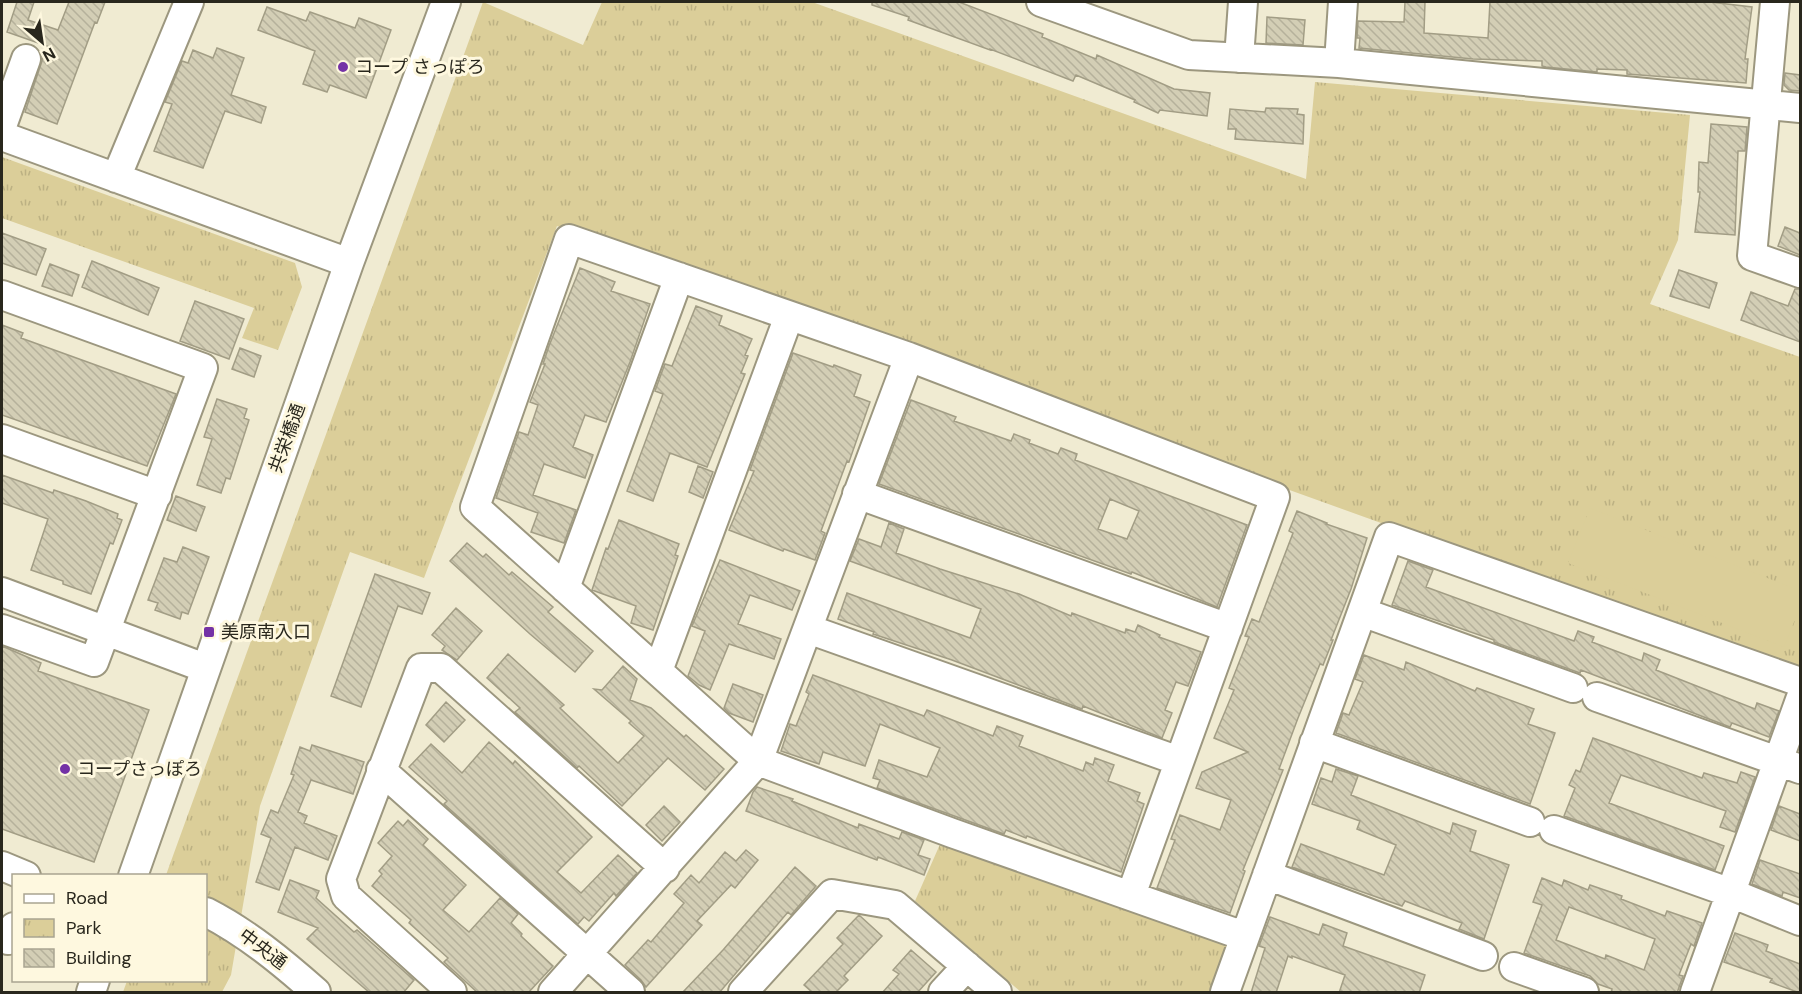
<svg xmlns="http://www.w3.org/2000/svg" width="1802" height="994" font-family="'DM Sans','Noto Sans JP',sans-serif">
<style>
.park{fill:url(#park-tufts)}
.garden{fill:#dbce99}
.building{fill:url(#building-back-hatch);stroke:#a29d85;stroke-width:1.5;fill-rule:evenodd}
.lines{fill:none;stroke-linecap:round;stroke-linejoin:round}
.minor-casing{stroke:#9c977f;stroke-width:32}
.minor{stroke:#fff;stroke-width:28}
.poi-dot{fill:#7432a6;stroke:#fef8df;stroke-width:2}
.labels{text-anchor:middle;stroke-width:6;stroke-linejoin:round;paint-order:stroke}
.poi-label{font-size:18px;fill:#29271d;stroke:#fef8df;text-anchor:start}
.street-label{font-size:18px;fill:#29271d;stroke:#fef8df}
</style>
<defs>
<pattern id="park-tufts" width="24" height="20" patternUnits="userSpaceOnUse" patternTransform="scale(1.5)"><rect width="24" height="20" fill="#dbce99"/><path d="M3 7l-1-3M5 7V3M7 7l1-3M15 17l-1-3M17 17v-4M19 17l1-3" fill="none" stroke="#bcb183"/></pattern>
<pattern id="building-back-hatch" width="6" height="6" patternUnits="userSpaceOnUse" patternTransform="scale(1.5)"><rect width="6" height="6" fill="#d3ceb5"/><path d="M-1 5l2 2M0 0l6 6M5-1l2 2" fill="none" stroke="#b5b19b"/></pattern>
</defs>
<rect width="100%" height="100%" fill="#f0ebd2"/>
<!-- park -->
<path class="park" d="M483 2 583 45 602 2H812L1306 179 1315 82 1690 115 1678 240 1650 304 1800 357V674L557 226 424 578 350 552 260 806 231 975 222 992H123L127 981 206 980V876L166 875Z
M2 157 295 263 302 287 278 350 242 338 254 308 2 218Z
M941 842 1229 941 1210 992H1021L915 901Z"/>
<!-- garden -->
<path class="garden" d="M1590 508 1800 591V607L1784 647 1568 563Z"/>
<!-- building -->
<path class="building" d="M17 2H34L28 20 58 30 69 2H105L97 23 95 22 57 124 25 112 47 46 7 32Z
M872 2H959L1043 34 1042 37 1096 59 1097 55 1174 89 1210 93 1207 116 1160 110 1158 113 1134 102 1135 100 1076 75 1073 81 990 49V50L908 20 909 17 872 5Z
M1405 2H1425L1424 33 1488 38 1490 2H1710L1752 7 1745 59H1748L1746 83 1627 74V70L1597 69V72L1546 67 1542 66V61L1473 59 1359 48 1360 38H1357L1358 21 1404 22Z
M267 7 306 21 310 12 355 28 359 18 391 30 366 98 330 85 327 92 303 84 315 51 258 30Z
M1267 17 1305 20 1303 45 1266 43Z
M217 48 244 58 231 95 266 107 261 123 225 111 203 168 154 151 172 104 165 102 182 61 188 63 193 50 213 58Z
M1785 73 1800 75V91L1789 90 1784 85Z
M1266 108 1298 109 1297 114 1304 115 1303 144 1235 139 1236 129H1228L1230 109 1265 112Z
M1711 124 1747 127 1745 151H1738L1735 235 1695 232 1700 192H1698L1699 162 1708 163Z
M1785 227 1800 233V255L1778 246Z
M2 233 46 249 36 275 2 263Z
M92 261 159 288 148 315 82 287Z
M50 264 79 275 72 296 42 286Z
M580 268 615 282 611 291 650 304 630 362 606 422 585 415 573 447 593 455 585 478 544 464 533 495 576 510 564 543 531 532 538 513 496 498 519 432 528 435 538 405 530 402 545 364H543L549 346Z
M1679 270 1717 283 1709 308 1670 296Z
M1795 289H1800V342L1741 320 1751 292 1788 306Z
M195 301 244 319 229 359 180 341Z
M696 306 722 316 719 325 752 339 745 355 748 356 741 373 745 374 707 467 670 453 653 501 627 491 663 394 655 391 663 369 665 364 672 366Z
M2 325 23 333 21 338 176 394 147 466 2 415Z
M240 348 261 356 254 377 232 369Z
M793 353 833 367 834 365 861 375 854 396 870 402 849 462 847 461 821 531 825 533 815 560 784 549 783 551 729 530 754 471 750 470Z
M217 399 247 409 244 418 249 420 230 479 226 478 221 493 197 485 212 439 204 437Z
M911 400 956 417 954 421 1011 441 1014 434 1030 440 1029 443 1058 454 1061 448 1077 454 1075 460 1247 525 1217 607 1132 572 1131 574 879 484ZM1110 499 1139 511 1127 539 1098 529Z
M698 466 713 472 703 498 689 492Z
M2 475 53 493 54 490 86 501 118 514 117 518 122 520 113 544 110 543 91 594 63 584V581L31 570 48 519 2 503Z
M176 496 205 507 196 531 167 520Z
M1297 511 1327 523 1326 524 1367 538 1351 589 1331 640H1333L1323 665 1320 664 1298 718 1279 769 1283 770 1243 870 1245 871 1230 913 1157 888 1175 840 1171 839 1180 815 1220 830 1231 800 1196 788 1202 772 1248 752 1214 738 1234 690 1229 688 1249 637 1245 636 1252 619 1259 622 1293 533 1289 531Z
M619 520 679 544 675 555 678 556 653 630 631 623 636 606 592 590 606 548 608 549Z
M889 523 904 529 896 553 940 569 1019 594 1071 616 1072 613 1125 633 1126 629 1135 632 1138 625 1160 635 1159 637 1201 652 1188 686 1176 682 1165 710 1172 713 1162 738 1083 706 1082 709 952 660 873 634 874 632 838 619 847 593 970 638 981 609 850 561 859 539 881 547Z
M467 543 483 557 486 554 509 575 512 572 553 607 548 612 593 651 575 672 530 634 450 561Z
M183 547 209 557 188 614 182 612 180 619 155 610 158 603 148 600 164 558 177 562Z
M720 560 800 591 792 610 750 595 738 624 781 639 774 659 729 644 710 690 699 685 688 676 705 631 692 626Z
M1408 561 1433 570 1426 587 1574 641 1578 631 1594 637 1592 642 1642 661 1644 653 1660 660 1656 670 1755 709 1757 703 1779 711 1769 737 1732 723 1730 727 1581 670 1580 673 1494 642V640L1392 605Z
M375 574 430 593 422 614 398 606 361 707 331 696Z
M456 608 482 631 457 660 442 650 445 646 432 635Z
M2 646 41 663 38 671 149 710 94 862 2 829Z
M508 654 564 705 560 708 618 763 644 736 629 723 631 721 594 689 602 690 623 666 637 679 630 700 651 708 684 737 686 735 724 769 705 790 668 758 622 806 579 766 577 768 515 712 520 708 487 678Z
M1364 655 1404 670 1406 662 1475 691 1477 688 1534 709 1528 724 1555 733 1530 804 1336 733 1343 713 1349 715 1363 682 1355 679Z
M813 675 924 716 927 710 993 736 997 726 1023 736 1019 746 1083 771 1086 762 1093 765 1095 758 1114 765 1108 781 1140 793 1137 801 1144 804 1121 872 1027 836 1026 838 1006 830 1004 834 877 788 880 780 873 778 879 760 927 777 940 748 880 724 865 766 823 752 819 764 781 751 790 724 796 726 809 694 806 692Z
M733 684 763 695 753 722 729 713 724 708Z
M446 702 465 720 444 742 426 725Z
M1593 738 1702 778 1704 773 1737 783 1741 772 1755 777 1735 832 1720 827 1726 811 1621 775 1609 803 1724 846 1715 870 1564 816 1575 788 1569 785 1576 770 1580 772Z
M489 742 513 764 515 761 592 837 557 872 581 893 618 855 637 873 616 896 614 893 589 921 584 917 578 924 444 804 447 801 409 767 431 744 462 773Z
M312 745 364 762 353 794 311 780 298 812 307 816 304 823 337 836 328 860 295 847 279 890 256 882 271 838 261 834 271 810 278 813 294 775 291 774 300 747 310 751Z
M1336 769 1358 776 1351 795 1450 834 1453 823 1476 831 1470 851 1509 865 1484 939 1459 929 1462 923 1405 901 1402 906 1292 867 1301 844 1384 875 1396 845 1357 829 1360 821 1312 804 1321 778 1332 782Z
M757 787 793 799 792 801 858 828 859 824 899 839 902 832 924 840 918 855 930 859 924 875 878 857 877 860 746 811 753 792Z
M664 806 680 822 662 841 646 825Z
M1779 806 1800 814V841L1771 830Z
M408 820 428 839 423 845 466 885 443 910 469 932 500 898 518 914 511 923 522 934 521 936 553 966 528 993H478L444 962 448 958 409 923 411 920 372 886 382 874 379 871 392 856 378 843 398 821 403 826Z
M746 850 758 860 735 888 731 885 697 921 702 925 646 987 641 980 625 965 648 940 651 942 684 903 674 894 691 875 699 883 725 852 736 861Z
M1760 860 1800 874V898L1783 892 1782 896 1752 884Z
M795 867 816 886 791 915 788 912 719 993H682L723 950Z
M1542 878 1562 886 1564 880 1588 890 1590 885 1622 896 1621 899 1665 916 1667 911 1702 923 1694 946 1691 944 1679 975 1683 976 1677 993H1611L1612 989 1598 984 1590 976 1524 953 1542 905 1533 902ZM1569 907 1655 939 1644 970 1606 955 1605 959 1556 940Z
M290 880 319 891 316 898 354 932 357 930 414 980 403 993H370L307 939 318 928 278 912Z
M859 915 882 936 844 976 848 980 835 993H813L804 985 843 944 837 938Z
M1270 917 1319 935 1323 924 1347 933 1343 946 1425 975 1419 993H1339L1345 975 1292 956V958L1288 956 1276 993H1251L1265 948 1259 946Z
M1735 933 1768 945 1766 951 1800 964V993L1770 982 1772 979 1724 962Z
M911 950 936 972 917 993H882L899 974 893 970Z"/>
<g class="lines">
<!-- minor casing -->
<g class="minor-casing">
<path id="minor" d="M1041 2 1189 55 1339 63 1800 108
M1775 2 1752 256 1800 273
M1239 58 1243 2
M1339 63 1343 2
M2 126 26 59
M2 136 349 263
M116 178 189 2
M2 295 203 368 94 662 2 629
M2 439 157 495
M857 494 1228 628
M565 588 679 277
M2 592 205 668
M1362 612 1573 688
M808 629 1179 761
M658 671 789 316
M1597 697 1800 769
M1314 743 1530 822
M381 770 630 992
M1554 830 1731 893 1800 921
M2 866 26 876
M1267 875 1483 956
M133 876 349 263 446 2
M1131 895 1275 497 909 357 569 239 475 507 758 761 952 833 1244 936
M206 912C247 933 282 962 316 992
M8 940 14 927
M1514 967 1584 992
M91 992 95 980
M452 992 346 896 341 879 421 668H441L665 868
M553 992 758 761 909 357
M743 992 832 894 895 905 997 992
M943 992 967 966
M1225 992 1389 537 1800 682
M1695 992 1800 700"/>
</g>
<!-- minor -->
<use href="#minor" class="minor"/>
</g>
<!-- markers -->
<g class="poi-dot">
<circle cx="343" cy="67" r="6"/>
<rect x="203" y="626" width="12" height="12" rx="3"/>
<circle cx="65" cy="769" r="6"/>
</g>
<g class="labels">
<!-- poi labels -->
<g class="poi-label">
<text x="355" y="73">コープ さっぽろ</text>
<text x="221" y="638">美原南入口</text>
<text x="77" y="775">コープさっぽろ</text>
</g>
<!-- street labels -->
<g class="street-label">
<text transform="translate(287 438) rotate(-70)" y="6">共栄橋通</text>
<text transform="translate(263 949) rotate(37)" y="6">中央通</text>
</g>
</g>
<!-- border -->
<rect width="1802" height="994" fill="none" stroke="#29271d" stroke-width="6"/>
<!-- legend -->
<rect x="12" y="874" width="195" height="108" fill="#fef8df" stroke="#a9a491" stroke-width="1.5"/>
<rect x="24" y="894" width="30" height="9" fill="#ffffff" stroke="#a9a491" stroke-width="1.5"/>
<text x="66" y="904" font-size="18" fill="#29271d">Road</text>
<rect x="24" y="919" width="30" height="18" fill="url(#park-tufts)" stroke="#a9a491" stroke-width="1.5"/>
<text x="66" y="934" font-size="18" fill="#29271d">Park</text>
<rect x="24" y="949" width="30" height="18" fill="url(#building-back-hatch)" stroke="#a9a491" stroke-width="1.5"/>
<text x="66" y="964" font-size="18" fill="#29271d">Building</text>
<!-- north arrow -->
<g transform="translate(42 42) rotate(151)" stroke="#fef8df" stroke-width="4.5" paint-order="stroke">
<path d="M0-4.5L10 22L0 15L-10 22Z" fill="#29271d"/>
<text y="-9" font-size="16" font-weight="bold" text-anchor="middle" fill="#29271d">N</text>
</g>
</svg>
